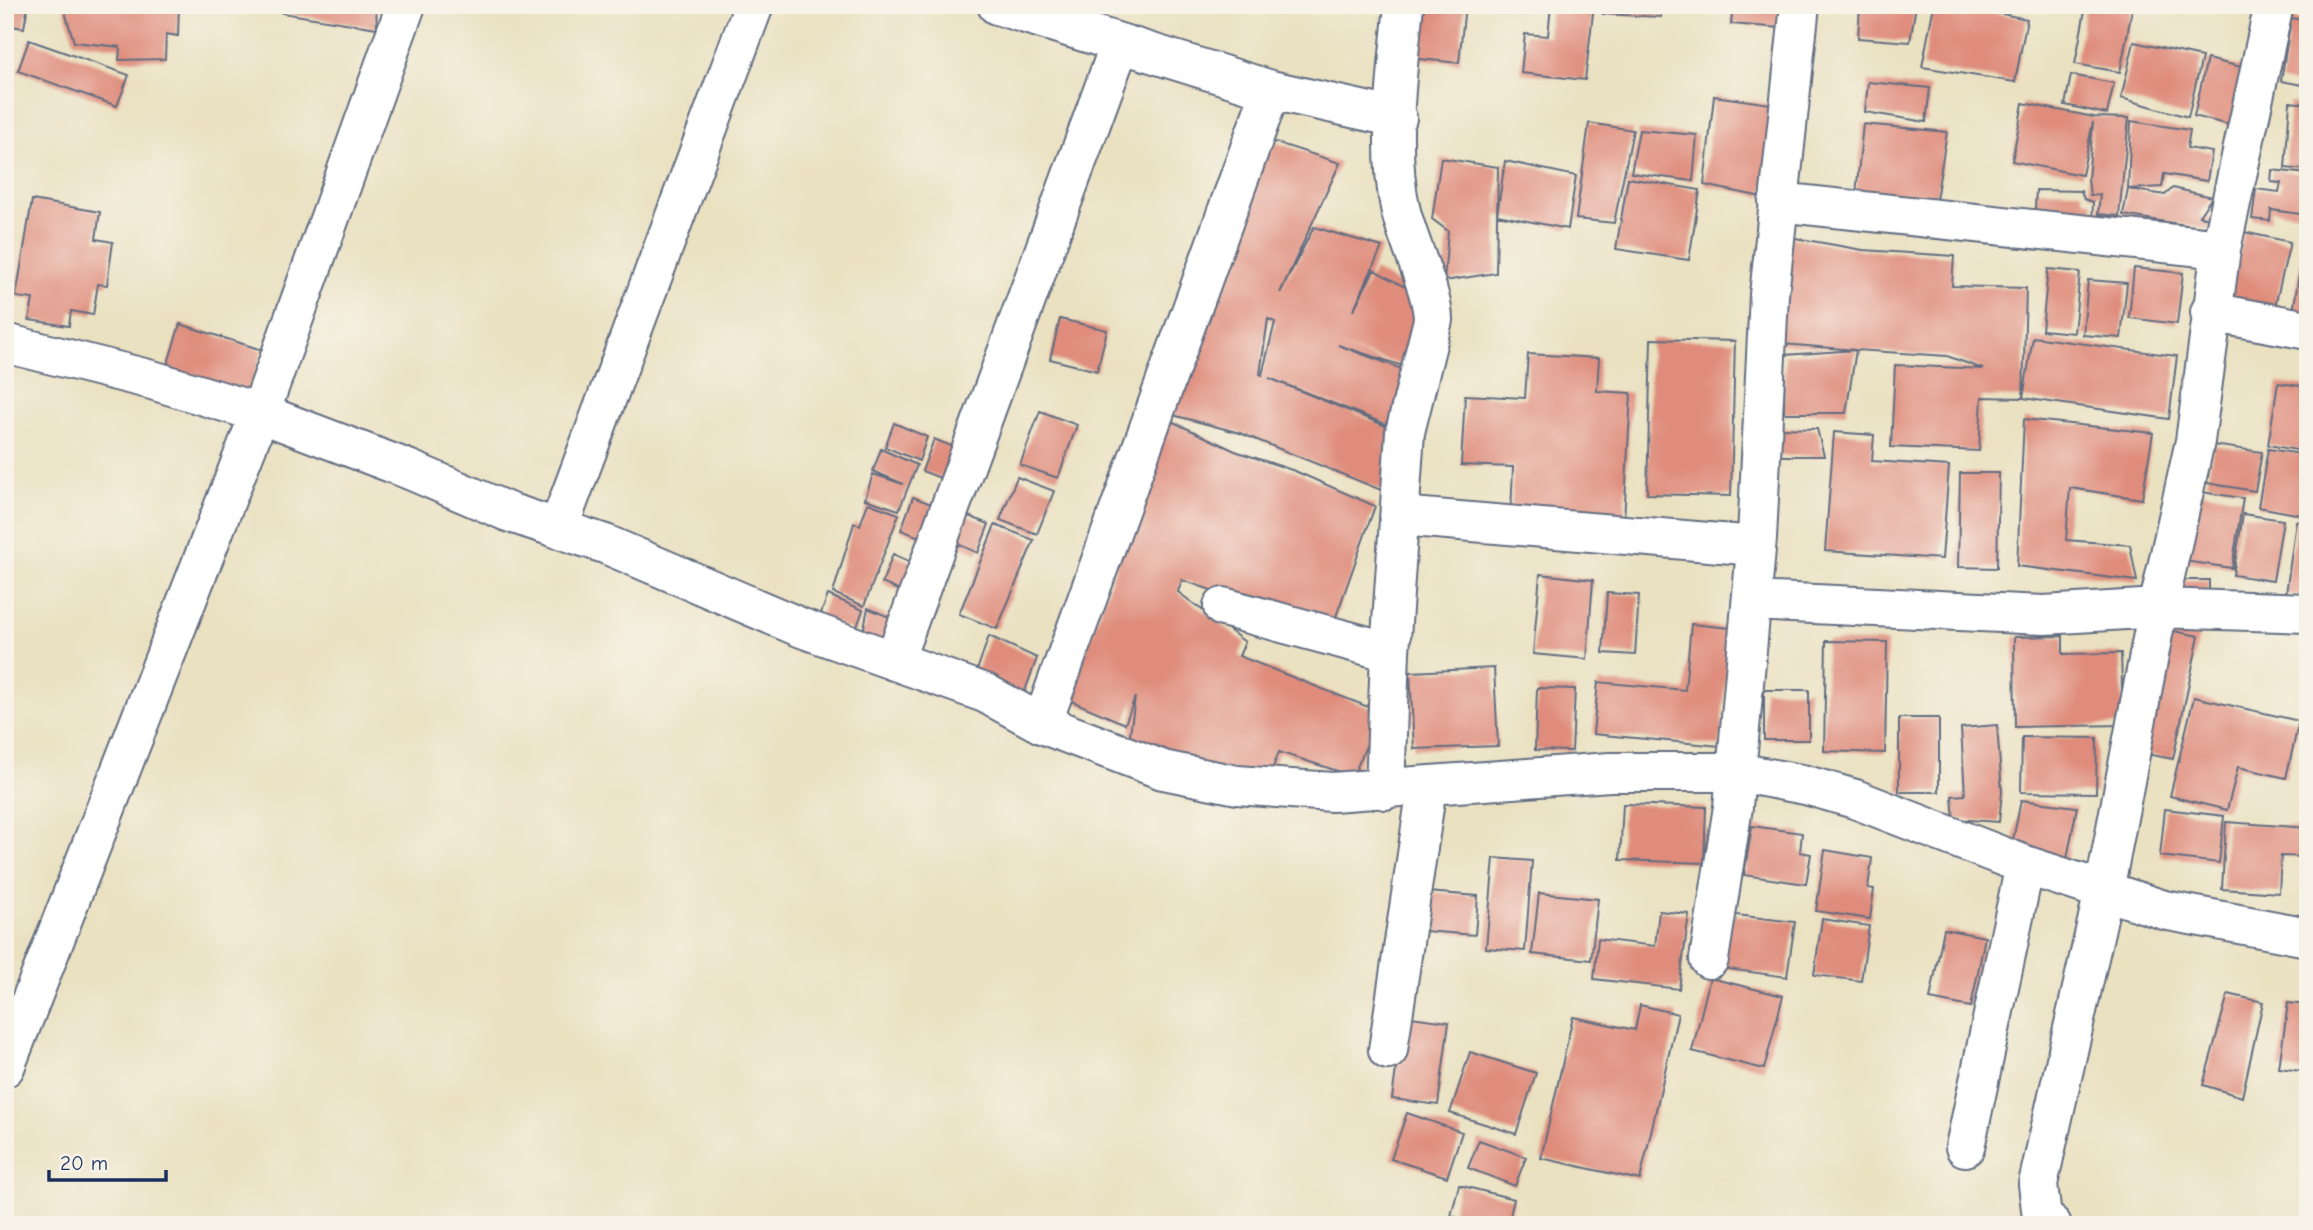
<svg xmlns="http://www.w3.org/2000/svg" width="2313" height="1230" font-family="'Comic Neue',sans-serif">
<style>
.building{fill:#df8c7c;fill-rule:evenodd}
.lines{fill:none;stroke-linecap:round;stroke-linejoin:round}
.minor-casing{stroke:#636d81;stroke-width:42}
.minor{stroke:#fff;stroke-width:38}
</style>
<rect width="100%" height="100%" fill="#f7f3e8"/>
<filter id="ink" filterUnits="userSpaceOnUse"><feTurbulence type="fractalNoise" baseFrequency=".0143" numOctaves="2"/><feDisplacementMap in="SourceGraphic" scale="14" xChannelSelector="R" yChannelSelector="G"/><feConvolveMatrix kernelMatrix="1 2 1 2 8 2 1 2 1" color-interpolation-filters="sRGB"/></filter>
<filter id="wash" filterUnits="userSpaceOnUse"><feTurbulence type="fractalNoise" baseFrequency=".00686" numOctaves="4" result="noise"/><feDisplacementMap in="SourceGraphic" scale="28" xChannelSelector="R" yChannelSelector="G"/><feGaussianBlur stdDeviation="1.57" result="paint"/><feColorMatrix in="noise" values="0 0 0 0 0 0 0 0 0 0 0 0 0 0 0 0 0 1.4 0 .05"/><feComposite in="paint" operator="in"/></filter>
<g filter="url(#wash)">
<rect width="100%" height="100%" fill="#eae1c1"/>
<g id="blocks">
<!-- building -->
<path class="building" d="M5 5H28L24 28 5 25Z
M63 5H179L178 36 166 34 165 59 119 60 120 47 74 42Z
M283 5H376L377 28 282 13Z
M1417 5H1465L1459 63 1410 58Z
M1551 5H1594L1585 80 1521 73 1525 34 1548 36Z
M1604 5H1662L1661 17 1603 14Z
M1733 5H1784L1782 28 1731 24Z
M1860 5H1916L1910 42 1858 38Z
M1934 5H1983L1982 10 2027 19 2015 82 1922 67Z
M2086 5H2133L2120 72 2075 64Z
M2291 18 2308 21V86L2281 81Z
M29 40 129 75 117 106 18 71Z
M2134 42 2202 57 2188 117 2121 98Z
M2207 59 2246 68 2233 126 2194 116Z
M2071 75 2114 83 2107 114 2065 105Z
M1868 82 1930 88 1926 122 1865 112Z
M1714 96 1778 105 1762 197 1704 185Z
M2290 102 2308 104V170L2285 168Z
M2023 103 2094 117 2129 118 2119 216 2098 214 2100 195H2090L2088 180 2093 122 2082 175 2012 161Z
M2131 121 2190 130 2187 148 2212 152 2207 181 2164 174 2162 187 2128 189Z
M1589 123 1633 130 1614 223 1576 219Z
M1863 124 1947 132 1936 200 1856 194Z
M1639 130 1697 135 1693 181 1631 173Z
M1256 136 1340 163 1280 293 1314 227 1382 247 1353 311 1374 270 1428 300 1418 371 1338 345 1418 375 1403 431 1269 378 1403 433 1381 490 1240 433 1173 415ZM1268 319 1275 322 1262 375 1260 374Z
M1441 158 1498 167 1496 273 1444 281 1448 231 1432 219Z
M1505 161 1576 176 1568 229 1497 215Z
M2272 170 2308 174V215L2271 210 2270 221 2252 219 2256 189 2279 192 2281 183 2271 182Z
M1628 178 1700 190 1689 260 1616 249Z
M2173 188 2212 197 2199 216 2212 218 2210 229 2123 215 2128 189 2165 195Z
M2036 190 2081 191 2084 199 2093 202 2092 228 2034 226Z
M32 200 100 212 96 239 113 242 107 285 98 284 93 315 71 311 69 326 29 320 33 299 16 297Z
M2244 232 2290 242 2273 315 2227 305Z
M1778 235 1863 250 1954 256 1952 286 2026 288 2023 398 2033 337 2177 356 2169 419 2023 398 1982 397 1979 451 1891 447 1895 365 1983 369 1947 356 1856 350 1846 413H1784L1785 355 1856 350 1769 343Z
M2303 250 2308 251V320L2292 318Z
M2134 268 2183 273 2177 324 2129 318Z
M2048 269 2080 272 2074 333 2042 330Z
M2088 280 2127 283 2121 338 2083 335Z
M1060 319 1107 330 1097 371 1050 359Z
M180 324 262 350 248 402 164 376Z
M1651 339 1735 341 1731 496 1647 494Z
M1528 354 1599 358 1597 391 1631 393 1624 521 1511 514 1513 467 1461 465 1465 395 1525 398Z
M2278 383 2308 387V452L2268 445Z
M1040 411 1077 425 1058 478 1020 465Z
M1167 419 1235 451 1295 471 1375 506 1331 631 1182 580 1178 592 1245 642 1239 656 1381 712 1353 776 1279 752 1266 785 1129 742 1135 697 1125 724 1069 700Z
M2024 419 2153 433 2142 499 2070 488 2066 540 2130 545 2137 581 2017 566Z
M894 423 927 437 919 461 885 447Z
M1780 428 1817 429 1824 456H1779Z
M1834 432 1874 435 1872 461 1949 466 1942 559 1825 551Z
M934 439 961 450 950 482 922 471Z
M2213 445 2262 452 2255 491 2207 483Z
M881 449 917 465 899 510 865 499 873 474 903 484 873 471Z
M2268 449 2308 455 2307 516 2258 507Z
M1960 473H1999L1997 568 1958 567Z
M1017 477 1054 491 1037 534 1000 520Z
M2194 491 2243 498 2232 568 2184 561Z
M913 497 934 505 922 538 901 530Z
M868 503 899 514 864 606 833 593 854 523 860 525Z
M953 510 989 524 978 553 942 537Z
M2243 514 2283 520 2273 581 2233 575Z
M2296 521 2308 523V597L2286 594Z
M995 525 1034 540 997 629 959 614Z
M893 554 913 563 902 592 882 583Z
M1540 574 1593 580 1587 659 1533 654Z
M2177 580H2209V599H2177Z
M1607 593 1639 595 1635 655 1603 653Z
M828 595 863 610 855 632 820 616Z
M868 608 894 619 885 647 862 637Z
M1691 624 1730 628 1720 746 1593 734 1598 682 1685 690Z
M2168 630 2199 636 2173 759 2141 753Z
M989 636 1037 658 1022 699 975 676Z
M2063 636V654L2121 653 2123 725 2015 727 2014 637Z
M1826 641 1887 642 1885 753 1824 751Z
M1494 668 1498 746 1414 749 1410 672Z
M1537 688 1575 689 1572 751 1535 750Z
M1764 690H1809V740H1764Z
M2194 697 2299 721 2286 778 2238 767 2227 810 2170 796Z
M1899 718H1939V792H1899Z
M1997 725 2002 792 1999 822 1954 819 1952 796 1965 795 1961 728Z
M2022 737 2097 738 2096 793 2021 792Z
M2021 800 2077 807 2065 869 2011 850Z
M1623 804 1706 807 1704 863 1620 860Z
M2165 809 2224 816 2219 863 2160 856Z
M2226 822 2308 828V857L2281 856 2279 893 2222 889Z
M1752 826 1802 833 1800 852 1811 854 1806 884 1744 875Z
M1825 850 1872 858 1868 888 1874 889 1870 919 1816 911Z
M1494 858 1532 861 1525 951 1486 948Z
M1427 892 1478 896 1475 935 1424 931Z
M1539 893 1598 899 1591 960 1532 954Z
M1659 911 1689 914 1679 989 1594 979 1598 939 1655 946Z
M1728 914 1795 922 1787 977 1720 968Z
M1822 919 1869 926 1861 981 1814 975Z
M1944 929 1985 937 1971 1007 1930 999Z
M1710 978 1783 996 1764 1069 1692 1051Z
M2228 994 2263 1002 2242 1097 2203 1085Z
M2288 1003 2308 1005V1072L2279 1068Z
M1640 1005 1678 1014 1640 1180 1541 1158 1573 1017 1635 1030Z
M1403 1016 1449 1022 1438 1105 1392 1099Z
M1470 1052 1536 1073 1516 1134 1450 1113Z
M1407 1113 1462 1132 1447 1177 1391 1159Z
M1479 1140 1526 1157 1515 1186 1468 1168Z
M1459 1185 1514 1199 1508 1225H1486L1451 1216Z"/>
</g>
</g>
<g filter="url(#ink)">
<use href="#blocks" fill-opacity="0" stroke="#636d81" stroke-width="2"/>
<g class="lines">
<!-- minor casing -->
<g class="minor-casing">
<path id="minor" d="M997 5 1271 90 1397 118
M1778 202 2221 249
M2210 312 2308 330
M5 343 152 380 260 413 410 470 508 512 605 544 802 628 985 693 1042 724 1163 770 1237 785 1332 792 1610 772H1736L1806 785 1855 799 2025 865 2164 910 2308 937
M1400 516 1756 546
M558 529 754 5
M1752 601 2044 615 2158 608 2308 613
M1223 607 1390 652
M894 661 1120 44
M1042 724 1271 90
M1385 790 1390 652 1405 432 1433 320C1433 290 1407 241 1400 207 1387 148 1398 66 1404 5
M1709 959 1733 807 1757 538 1769 295 1800 5
M1388 1050 1427 787
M5 1067 260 413 406 5
M1965 1147 2025 865
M2052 1225 2042 1218 2038 1184 2104 891 2158 608 2195 441 2221 249 2274 5"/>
</g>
<!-- minor -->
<use href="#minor" class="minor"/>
</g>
</g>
<!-- margin -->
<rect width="2313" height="1230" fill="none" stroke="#f7f3e8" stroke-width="28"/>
<!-- scale -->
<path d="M49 1170v10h117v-10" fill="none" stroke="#1b2f5e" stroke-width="3.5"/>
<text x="60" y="1170" font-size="21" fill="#1b2f5e" stroke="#f7f3e8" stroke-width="5" paint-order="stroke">20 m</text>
</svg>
